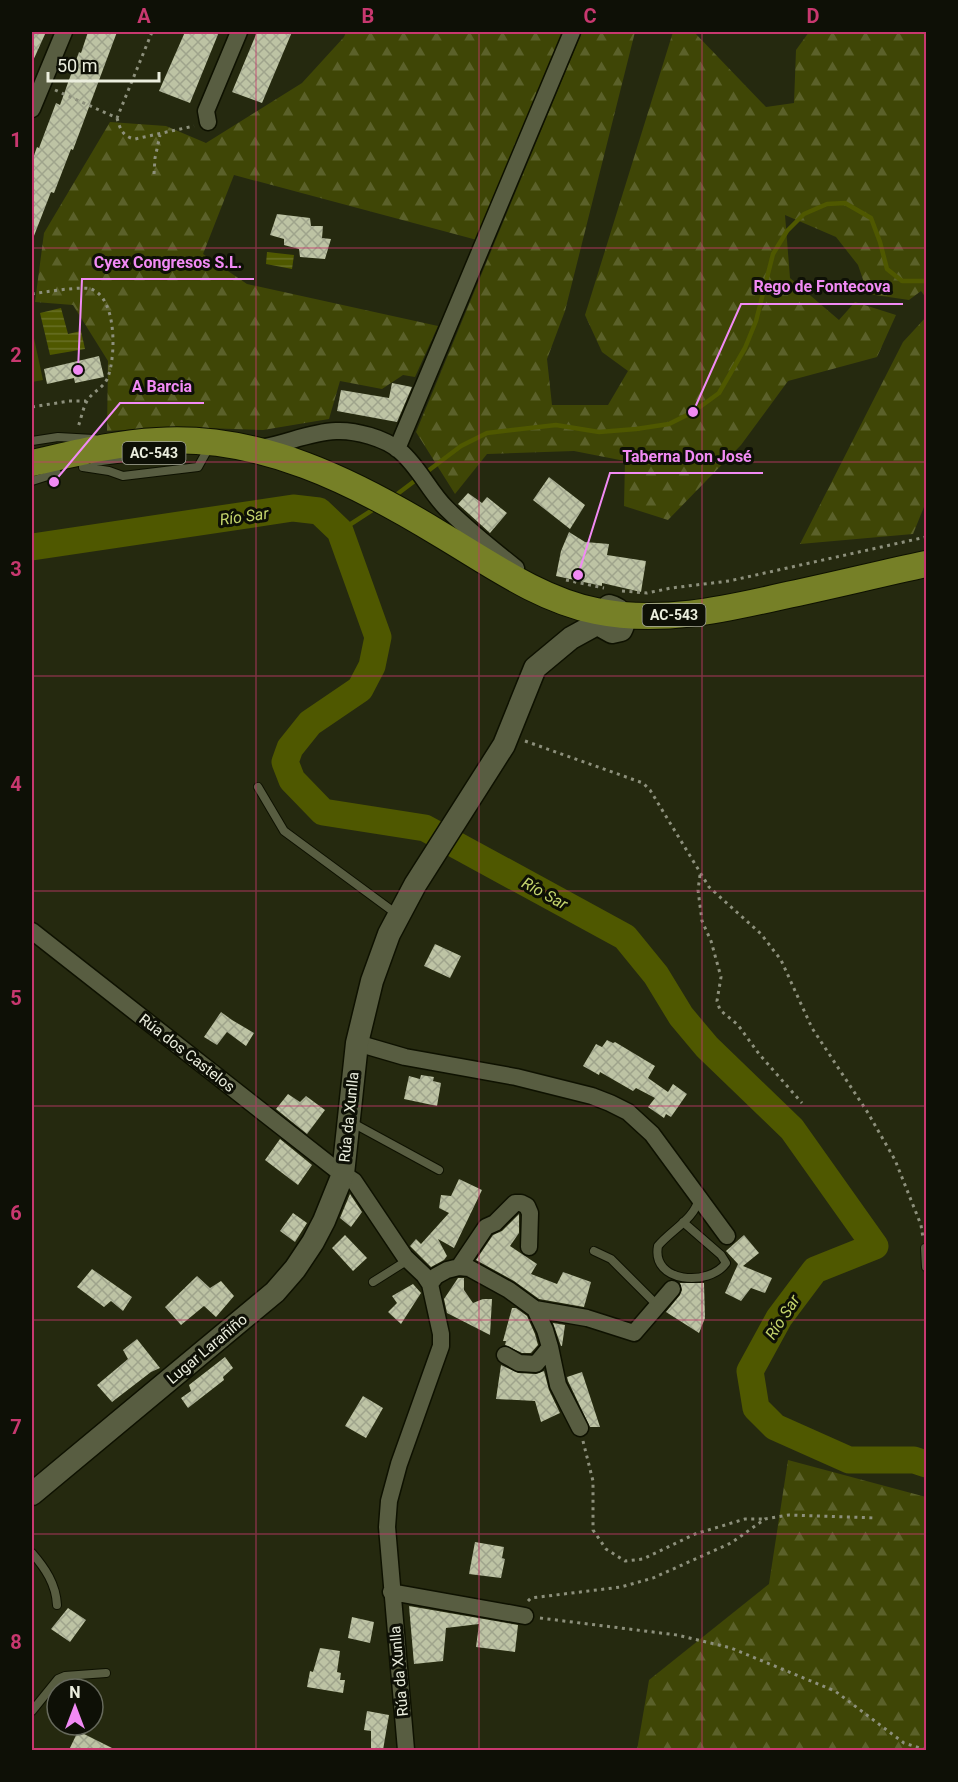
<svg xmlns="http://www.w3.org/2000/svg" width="958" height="1782" font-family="Roboto,sans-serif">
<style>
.forest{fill:url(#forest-firs)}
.garden{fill:#3f4606}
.water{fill:url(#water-rules)}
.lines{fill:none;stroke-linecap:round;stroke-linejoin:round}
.stream{stroke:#4f5800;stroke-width:4.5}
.river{stroke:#4f5800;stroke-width:27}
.building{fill:url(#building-cross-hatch)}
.lane-casing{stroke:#0e1100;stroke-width:10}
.street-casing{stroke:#0e1100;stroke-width:19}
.secondary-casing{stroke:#0e1100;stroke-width:25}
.primary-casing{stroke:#0e1100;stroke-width:28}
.path{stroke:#8d907c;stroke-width:3;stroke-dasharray:3 4.5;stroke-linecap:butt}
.lane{stroke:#585d41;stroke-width:8}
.street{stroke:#585d41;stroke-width:16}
.secondary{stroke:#585d41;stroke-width:22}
.primary{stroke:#768027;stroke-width:26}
.grid{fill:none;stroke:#c8386f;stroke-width:1.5;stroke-opacity:0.55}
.labels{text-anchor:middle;stroke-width:6;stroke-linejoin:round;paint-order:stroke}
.shield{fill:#0e1006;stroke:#a9ab9d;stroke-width:1.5}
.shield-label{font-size:14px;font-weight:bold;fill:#ebeede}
.street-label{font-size:15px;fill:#ebeede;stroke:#0e1006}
.water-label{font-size:16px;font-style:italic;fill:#c4d46c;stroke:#0e1006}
.leader{fill:none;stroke:#f18af4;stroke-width:2}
.callout-dot{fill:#f18af4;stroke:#0e1006;stroke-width:2}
.callout-label{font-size:16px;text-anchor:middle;font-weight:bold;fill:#f18af4;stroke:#0e1006;stroke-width:6;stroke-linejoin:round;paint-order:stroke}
.neatline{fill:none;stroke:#c8386f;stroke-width:2}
.grid-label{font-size:20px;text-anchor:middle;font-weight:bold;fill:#c8386f}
</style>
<defs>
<pattern id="forest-firs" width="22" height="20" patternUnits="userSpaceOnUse" patternTransform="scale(1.5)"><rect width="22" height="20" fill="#3f4606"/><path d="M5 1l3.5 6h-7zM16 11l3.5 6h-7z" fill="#5b612a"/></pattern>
<pattern id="water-rules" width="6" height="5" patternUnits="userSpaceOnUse" patternTransform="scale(1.5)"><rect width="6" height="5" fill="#4f5800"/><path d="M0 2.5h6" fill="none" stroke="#687025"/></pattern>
<pattern id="building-cross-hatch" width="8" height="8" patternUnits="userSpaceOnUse" patternTransform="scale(1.5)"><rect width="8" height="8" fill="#bdc3a4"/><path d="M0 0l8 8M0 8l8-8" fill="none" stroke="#9fa48c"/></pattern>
</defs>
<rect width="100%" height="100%" fill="#25290f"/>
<!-- forest -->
<path class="forest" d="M346 32H566L477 240 234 175 203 254 247 284 438 326 415 377 403 375 382 389 340 381 329 419 263 430 174 427 107 431 108 361 73 305 35 302 44 233 110 122 166 126 206 143 302 83 344 37Z
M582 32H635L565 311 547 359 552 405H608L628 371 602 352 585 315 673 32H694L766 107 794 103 796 50 809 32H926V298L921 291 909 300 868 294 858 265 836 237 785 215 790 278 839 320 855 302 896 315 877 357 788 381 741 445 668 520 624 506 625 461 574 451 487 454 455 494 416 432Z
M926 317V502L913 534 800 544 903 342Z
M788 1460 926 1497V1750H637L649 1680 769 1584Z"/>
<!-- garden -->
<path class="garden" d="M32 329 43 380 32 382Z"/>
<!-- water -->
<path class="water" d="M267 252 294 255 292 269 266 264Z
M61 308 68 334 81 331 85 349 50 355 40 313Z"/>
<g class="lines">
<!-- stream -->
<path class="stream" d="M392 498 461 446 487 433 556 425 599 432 636 429 669 424 693 412 719 393 745 348 756 321 773 254 787 231 804 214 827 204 845 203 871 218 880 242 887 269 902 281H926
M340 531 377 507"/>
<!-- river -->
<path class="river" d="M32 547 293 508 319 511 340 531 378 637 372 666 360 689 310 723 290 748 285 762 292 780 323 812 425 828 625 937 656 975 681 1016 707 1047 792 1129 875 1246 815 1270 779 1318 750 1371 756 1408 775 1427 849 1460H914L926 1464"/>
</g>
<!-- building -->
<path class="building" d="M32 32H46L32 63Z
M88 32H117L73 150 71 149 54 193 51 192 32 241V161L37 147 39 148 56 103 60 105 79 52 81 53Z
M185 32H219L190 103 159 91Z
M257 32H292L262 103 232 92Z
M277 214 310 218 311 226H323L322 238 331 239 325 259 300 257 299 249 284 245V239L270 235Z
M99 356 104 377 75 383 74 378 47 384 44 369Z
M392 383 412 387 397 422 337 411 341 390 389 398Z
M549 477 585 505 570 529 533 500Z
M468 493 482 503 487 497 507 513 490 533 458 504Z
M569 532 585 542 609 544 607 555 646 561 641 592 602 583V586L556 576 561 551Z
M435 944 461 956 450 978 424 966Z
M221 1012 232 1020 254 1033 246 1046 227 1032 217 1045 204 1037Z
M607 1040 613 1043 615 1042 655 1066 648 1078 668 1092 673 1084 687 1094 671 1117 666 1114 664 1118 648 1107 655 1098 636 1088 633 1091 600 1072 599 1075 583 1066 596 1044 602 1047Z
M421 1075 434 1077 433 1081 441 1083 437 1106 404 1099 409 1076 420 1079Z
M288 1094 300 1102 306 1096 325 1110 307 1134 276 1109Z
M280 1139 312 1165 298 1185 265 1160Z
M459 1179 482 1190 454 1248 438 1239 447 1256 444 1260 431 1267 410 1246 416 1239 421 1244 449 1213 439 1208 441 1195 451 1196Z
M350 1194 362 1212 351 1227 340 1218Z
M293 1213 307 1223 295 1242 280 1231Z
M519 1214V1233L510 1246 537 1264 531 1274 557 1284 563 1272 591 1282 584 1307 539 1299 514 1281 476 1260 493 1235 502 1231Z
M345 1235 367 1258 353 1271 332 1248Z
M744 1235 759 1253 743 1266 772 1278 765 1293 751 1288 741 1301 725 1293 738 1264 726 1251Z
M92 1269 132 1297 123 1311 111 1301 104 1307 77 1287Z
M197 1276 210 1288 221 1281 234 1296 216 1317 204 1306 181 1325 165 1307Z
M458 1278H464V1290L473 1303 483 1299H492L490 1335 447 1313 444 1299Z
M680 1283H704L705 1318 699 1333 666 1312 680 1295 682 1290Z
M413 1284 421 1293 401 1324 388 1312 397 1303 392 1296Z
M512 1308H516L527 1316 535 1334 538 1345 531 1353H522L505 1345 506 1341H503Z
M553 1323 565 1325 562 1346H561Z
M137 1339 160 1368 151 1372 112 1402 97 1385 128 1359 123 1350Z
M225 1357 233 1368 223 1377 224 1380 188 1408 181 1398 191 1391 189 1385Z
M501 1365 518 1373 536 1374 544 1371 549 1390 560 1413 541 1422 535 1401 496 1399Z
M582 1372 600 1427H590L568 1381 567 1377Z
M363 1396 383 1408 366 1438 345 1426Z
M475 1542 504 1547 502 1558 505 1559 501 1578 469 1574Z
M409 1606 518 1625 515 1652 476 1647 479 1624 446 1628 443 1661 414 1664Z
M68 1608 86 1620 70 1642 51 1629Z
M352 1617 374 1622 370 1643 348 1638Z
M320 1648 340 1651 337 1672 341 1673 340 1680H345L343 1693 307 1687 310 1671 313 1672Z
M367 1711 389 1715 383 1750H371V1731L364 1730Z
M78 1731 116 1750H69Z"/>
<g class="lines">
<!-- lane casing -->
<g class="lane-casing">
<path id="lane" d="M32 441 58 437 94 439
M94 462 132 457
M83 467 109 471 123 476 198 467 208 449
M32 481 57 473
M258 787 284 831 398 915
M349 1121 439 1170
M683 1222 721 1255 726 1263C709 1287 651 1283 658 1246 671 1230 695 1219 699 1198
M925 1248 926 1267
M594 1251 611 1259 658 1306
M373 1282 408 1260
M32 1553C45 1568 56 1584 57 1605
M32 1711 58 1679 65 1676 106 1673"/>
</g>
<!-- street casing -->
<g class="street-casing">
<path id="street" d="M32 109 64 32
M208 122 206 111 239 32
M260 448C286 444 309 432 336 431 355 430 385 438 400 451 419 467 429 491 446 508 468 530 492 549 516 568
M397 449 572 32
M32 931 334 1168 354 1181 405 1257 424 1275 430 1284 441 1334V1346L399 1464 389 1501 387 1527 406 1750
M357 1043 405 1057 516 1077 592 1096 610 1103 628 1112 652 1134 727 1236
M459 1267 486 1227 495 1223 515 1203H521L527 1206 530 1213 529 1247
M430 1284 436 1276 447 1270 459 1267 469 1268 509 1290 535 1309 587 1318 634 1333 672 1289
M550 1347 558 1385 580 1428
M505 1355 519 1363 536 1364 550 1347 545 1330 535 1309
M391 1592 525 1616"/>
</g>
<!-- secondary casing -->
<g class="secondary-casing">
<path id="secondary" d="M605 611 602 621 603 627 612 632 621 630C627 619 622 609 609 606
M32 1494 275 1292 295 1269 313 1242 324 1221 343 1174 357 1043 372 981 389 934 415 885 504 745 535 668 571 638 602 621"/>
</g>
<!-- primary casing -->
<g class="primary-casing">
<path id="primary" d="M32 463C73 454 115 443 157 441 260 434 355 482 440 534 489 563 540 600 596 611 659 624 722 610 783 596 831 586 879 574 926 564"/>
</g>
<!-- path -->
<path class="path" d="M55 90 117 118 152 32
M117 118C120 129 123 137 135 139L194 126
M154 174 155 158 160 135
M32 294C44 292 81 286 91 289 117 298 116 355 108 377 104 388 93 391 87 401 83 408 81 419 78 427
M32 407 69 401H86
M566 580 604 588
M622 591 647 593 671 588 729 581 926 537
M525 741 643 783 650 790 709 887 761 934 781 960 812 1028 868 1113 895 1160 921 1225 923 1238
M700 875 698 890 702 921 711 941 721 977 717 1001 720 1010 738 1025 759 1054 802 1103
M583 1441 593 1481V1530L606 1549 625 1561 643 1559 695 1534 745 1519H763
M528 1601 531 1598 621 1587 653 1578 731 1543 765 1519 789 1515 876 1518
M540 1618 677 1635 731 1648 835 1691 904 1743 926 1750"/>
<!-- lane -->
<use href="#lane" class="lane"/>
<!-- street -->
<use href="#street" class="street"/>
<!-- secondary -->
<use href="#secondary" class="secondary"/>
<!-- primary -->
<use href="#primary" class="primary"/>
</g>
<!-- grid -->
<path class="grid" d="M256 32V1750M479 32V1750M702 32V1750M32 248H926M32 462H926M32 676H926M32 891H926M32 1106H926M32 1320H926M32 1534H926"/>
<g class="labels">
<!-- shield labels -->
<g class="shield">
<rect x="122.5" y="442" width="63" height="22" rx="4.5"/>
<rect x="642.5" y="604" width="63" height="22" rx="4.5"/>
</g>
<g class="shield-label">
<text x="154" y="458">AC-543</text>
<text x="674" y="620">AC-543</text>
</g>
<!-- street labels -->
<g class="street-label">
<text transform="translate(187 1053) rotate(38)" y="5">Rúa dos Castelos</text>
<text transform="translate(349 1117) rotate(-84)" y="5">Rúa da Xunlla</text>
<text transform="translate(207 1349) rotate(-40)" y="5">Lugar Larañiño</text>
<text transform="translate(399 1671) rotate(-95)" y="5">Rúa da Xunlla</text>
</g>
<!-- water labels -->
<g class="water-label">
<text transform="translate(244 516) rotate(-8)" y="6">Río Sar</text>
<text transform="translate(545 893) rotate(29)" y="6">Río Sar</text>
<text transform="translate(782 1317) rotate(-57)" y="6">Río Sar</text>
</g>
</g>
<!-- callouts -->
<path class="leader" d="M78 370L82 279H254M693 412L741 304H903M54 482L120 403H204M578 575L610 473H763"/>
<g class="callout-dot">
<circle cx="78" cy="370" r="6"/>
<circle cx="693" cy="412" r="6"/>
<circle cx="54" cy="482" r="6"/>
<circle cx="578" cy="575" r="6"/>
</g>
<g class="callout-label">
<text x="168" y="268">Cyex Congresos S.L.</text>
<text x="822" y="292">Rego de Fontecova</text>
<text x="162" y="392">A Barcia</text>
<text x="687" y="462">Taberna Don José</text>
</g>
<!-- border -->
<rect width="958" height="1782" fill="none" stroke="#0e1006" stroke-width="66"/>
<!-- north arrow -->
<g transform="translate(75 1707)"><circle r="28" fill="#0e1006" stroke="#66695c" stroke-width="1.5"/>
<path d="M0-4.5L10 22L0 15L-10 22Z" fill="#f18af4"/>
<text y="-9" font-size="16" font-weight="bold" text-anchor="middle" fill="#ebeede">N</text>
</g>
<!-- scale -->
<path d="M48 72v9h111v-9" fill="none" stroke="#ebeede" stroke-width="3"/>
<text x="57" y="72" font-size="18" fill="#ebeede" stroke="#0e1006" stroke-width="4.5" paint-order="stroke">50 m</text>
<rect x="33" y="33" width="892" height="1716" class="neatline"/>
<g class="grid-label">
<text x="144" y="23">A</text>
<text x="368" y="23">B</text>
<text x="590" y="23">C</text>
<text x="813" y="23">D</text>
<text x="16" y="147">1</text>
<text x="16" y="362">2</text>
<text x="16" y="576">3</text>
<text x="16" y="791">4</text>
<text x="16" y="1005">5</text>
<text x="16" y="1220">6</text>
<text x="16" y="1434">7</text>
<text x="16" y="1649">8</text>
</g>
</svg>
